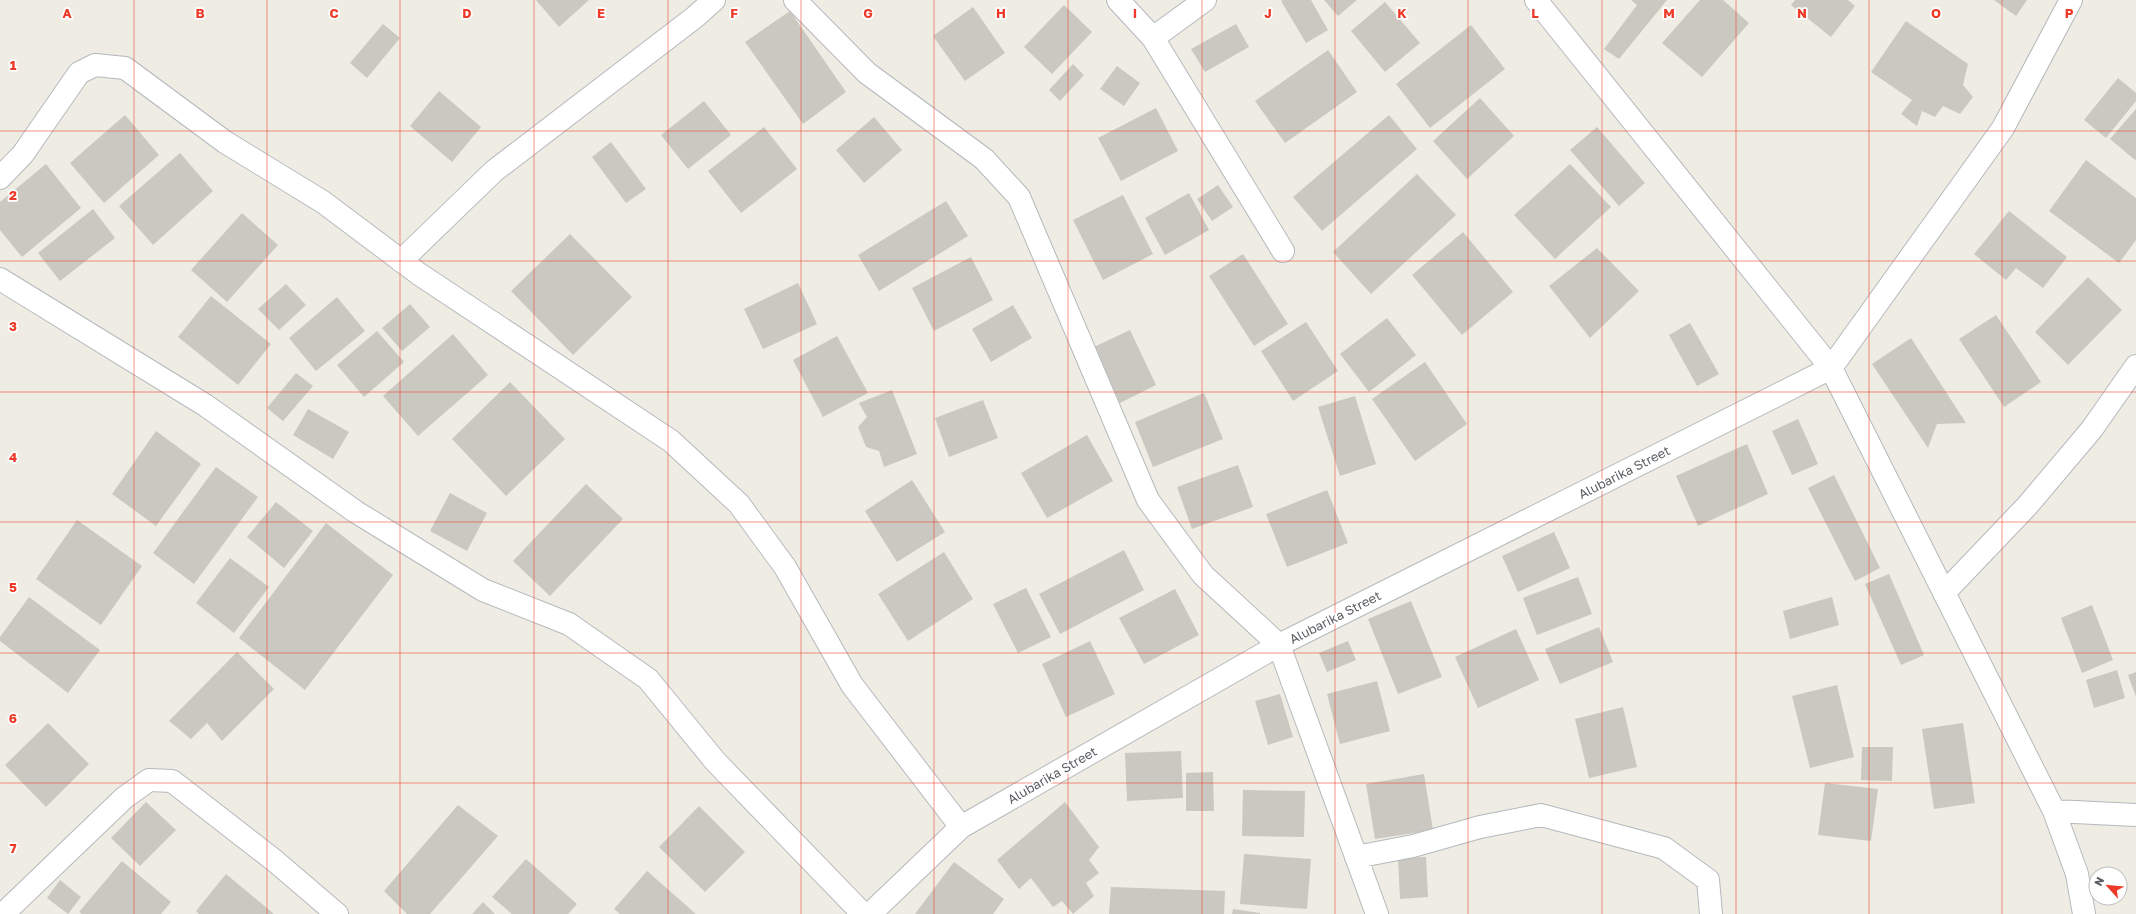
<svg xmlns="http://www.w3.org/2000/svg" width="2136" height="914" font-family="'Golos Text',sans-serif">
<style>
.building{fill:#cbc8c2}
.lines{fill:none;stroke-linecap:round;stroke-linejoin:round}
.minor-casing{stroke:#b5b9bd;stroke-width:24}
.minor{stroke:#fff;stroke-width:22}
.grid{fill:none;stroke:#ee3b29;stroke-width:1;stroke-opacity:0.55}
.labels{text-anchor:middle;stroke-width:3.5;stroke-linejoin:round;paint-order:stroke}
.street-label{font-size:13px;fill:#5b5f64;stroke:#fff}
.grid-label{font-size:13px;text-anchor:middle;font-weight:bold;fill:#ee3b29;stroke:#fff;stroke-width:3.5;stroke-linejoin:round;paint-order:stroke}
</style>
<rect width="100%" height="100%" fill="#eeece3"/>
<!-- building -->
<path class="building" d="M536 0H589L559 27Z
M1283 0H1311L1328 30 1306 43 1281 1Z
M1324 0H1357L1338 16Z
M1631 0H1667L1619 59 1604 49 1637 5Z
M1700 0H1723L1749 23 1702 77 1662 43Z
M1795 0H1848L1855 6 1831 37 1791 5Z
M1994 0H2027L2016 16Z
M1385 2 1420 43 1385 72 1351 31Z
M1064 5 1092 32 1052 74 1024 47Z
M973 7 1005 53 965 81 933 36Z
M790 11 846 92 803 124 745 42Z
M1906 21 1968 64 1963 85 1973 97 1960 114 1943 106 1935 117 1922 111 1917 126 1901 114 1912 100 1871 72Z
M383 24 400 38 367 78 350 63Z
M1236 24 1249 47 1205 72 1191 49Z
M1471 25 1505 69 1430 128 1396 84Z
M1328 50 1357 92 1285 143 1255 101Z
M1073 64 1084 75 1060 101 1049 90Z
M1117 66 1140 83 1124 106 1100 89Z
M2118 78 2136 93V101L2106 138 2084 120Z
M439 91 481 127 452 162 410 126Z
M1480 98 1514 136 1467 179 1433 141Z
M704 101 731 135 688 169 661 135Z
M1156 108 1178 151 1121 181 1098 138Z
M2136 109V159L2135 160 2110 139Z
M125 115 159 155 104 203 70 163Z
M1389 115 1417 149 1322 231 1293 197Z
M874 117 902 150 864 183 836 150Z
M764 127 797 169 741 213 708 171Z
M1597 127 1645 183 1619 206 1570 150Z
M611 142 646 189 626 203 592 157Z
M180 153 213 191 153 245 119 206Z
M2086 160 2136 198V240L2119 263 2049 211Z
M46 164 81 208 22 257 0 230V202Z
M1570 164 1611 207 1555 259 1514 215Z
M1417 174 1456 215 1371 294 1333 252Z
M1218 185 1233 207 1212 221 1197 199Z
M1189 193 1209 230 1165 255 1145 218Z
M1123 195 1153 254 1103 280 1073 220Z
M946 201 968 236 879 291 858 255Z
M93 209 115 238 60 281 38 253Z
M2009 211 2067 257 2043 288 2016 268 2006 280 1974 254Z
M242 213 278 245 227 302 191 270Z
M1463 232 1513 292 1462 335 1412 275Z
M570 234 632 297 573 355 511 291Z
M1597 248 1639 291 1590 338 1549 286Z
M1243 254 1288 324 1254 346 1209 276Z
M971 257 993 300 934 331 912 288Z
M2088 277 2122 310 2068 365 2035 332Z
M798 283 817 324 763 349 744 309Z
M286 284 306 305 279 330 258 309Z
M211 296 271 344 238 385 178 337Z
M337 297 365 331 316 371 289 338Z
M410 304 430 327 402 351 382 328Z
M1013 305 1032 338 991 362 972 329Z
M1996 315 2041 382 2004 407 1959 339Z
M1387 318 1416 355 1369 392 1340 354Z
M1306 322 1338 371 1293 401 1261 351Z
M1690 323 1719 374 1697 386 1669 335Z
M1130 330 1156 385 1120 403 1094 347Z
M377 331 404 362 364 397 337 365Z
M453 334 488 375 418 436 383 396Z
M837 336 868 393 823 417 793 360Z
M1911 338 1966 423 1937 424 1928 448 1872 364Z
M1425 362 1467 424 1415 461 1372 399Z
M296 373 313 386 283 421 267 408Z
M510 382 565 439 506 496 452 439Z
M892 390 917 454 884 467 879 451 866 447 858 427 867 417 859 403Z
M1204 393 1223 439 1153 467 1135 422Z
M1355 396 1376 464 1340 476 1318 407Z
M983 400 998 438 949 457 935 418Z
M308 409 349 432 333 459 293 435Z
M1798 419 1818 464 1792 475 1772 431Z
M156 431 201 464 156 526 112 494Z
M1087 435 1113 481 1047 518 1021 473Z
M1747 444 1768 494 1698 526 1676 476Z
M1238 465 1253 507 1192 529 1177 487Z
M216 467 258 497 194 584 153 553Z
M1834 475 1880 568 1855 581 1808 488Z
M912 480 945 532 897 562 865 511Z
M586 484 623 519 550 596 513 561Z
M1327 490 1348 543 1287 567 1266 514Z
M450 493 487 513 467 551 430 531Z
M276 502 313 531 284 568 247 537Z
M77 520 142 566 101 625 36 579Z
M326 523 393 575 305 690 239 638Z
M1554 532 1570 568 1518 592 1502 556Z
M1124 550 1144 590 1060 634 1039 594Z
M944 552 973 599 908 641 878 594Z
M230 558 269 587 234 633 196 603Z
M1889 574 1924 655 1901 665 1865 584Z
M1578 577 1592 614 1537 635 1523 598Z
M1026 588 1051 637 1018 653 993 604Z
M1175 589 1199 635 1144 664 1119 618Z
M29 597 100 650 68 693 0 641V637Z
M1832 597 1839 625 1790 639 1783 611Z
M1411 601 1442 677 1398 694 1368 619Z
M2092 605 2113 660 2082 673 2061 618Z
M1599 627 1613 662 1560 684 1545 649Z
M1516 629 1539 680 1478 708 1455 657Z
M1090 641 1115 694 1066 717 1042 664Z
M1348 641 1356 660 1327 672 1319 653Z
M237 652 274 689 222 741 207 723 191 739 169 721Z
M2117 670 2125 698 2094 708 2086 680Z
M2136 672V697L2128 675Z
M1377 681 1390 731 1340 744 1327 694Z
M1837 685 1854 757 1810 768 1792 696Z
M1280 694 1293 737 1268 745 1255 701Z
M1623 707 1637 767 1589 778 1575 719Z
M48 723 89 764 46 807 5 765Z
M1963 723 1975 803 1934 809 1922 729Z
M1862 747H1893L1892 781 1861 780Z
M1181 751 1183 798 1127 801 1125 753Z
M1213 772 1214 811H1186V773Z
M1424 774 1433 830 1375 839 1366 784Z
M1825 783 1878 789 1871 841 1818 835Z
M1243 790 1305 791 1304 837 1242 836Z
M146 802 176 830 140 866 111 838Z
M1065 802 1099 847 1089 860 1099 873 1086 883 1094 896 1073 914 1062 901 1053 907 1031 878 1019 889 997 860Z
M458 805 498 836 430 914H407L384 891Z
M699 806 745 852 705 892 659 847Z
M1244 854 1311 859 1307 909 1240 904Z
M1426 857 1428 897 1400 899 1398 858Z
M526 859 577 904 568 914H512L492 897Z
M122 861 171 902 161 914H82L79 912Z
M954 862 1004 899 993 914H915Z
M647 871 696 914H620L614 909Z
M226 874 274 914H199L196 911Z
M60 880 81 897 68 914 47 898Z
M1111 887 1225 891 1224 914H1109Z
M483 902 495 914H472Z
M1233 909 1260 913V914H1232Z"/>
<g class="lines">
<!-- minor casing -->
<g class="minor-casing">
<path id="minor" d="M795 0 867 73 984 159 1019 197 1148 500 1203 575 1279 645 1377 914
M1118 0 1153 38 1283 251
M1536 0 1831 368 2054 811 2077 874 2084 914
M1153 38 1205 0
M0 178 23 154 79 73 95 65 125 68 225 142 323 202 419 274 671 441 739 504 785 567 852 685 961 827
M401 261 494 171 695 17 714 0
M0 279 205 405 356 512 483 590 569 624 648 679 715 761 863 914
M1944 593 2027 506 2092 429 2136 366
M2054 811 2136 815
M1356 857 1413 846 1480 827 1541 815 1664 848 1708 880 1711 914
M3 914 124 798 149 780 172 781 275 861 337 914
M870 914 961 827 1279 645 1831 368 2003 128 2071 0"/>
</g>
<!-- minor -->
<use href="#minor" class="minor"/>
</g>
<!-- grid -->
<path class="grid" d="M134 0V914M267 0V914M400 0V914M534 0V914M668 0V914M801 0V914M934 0V914M1068 0V914M1202 0V914M1335 0V914M1468 0V914M1602 0V914M1736 0V914M1869 0V914M2002 0V914M0 131H2136M0 261H2136M0 392H2136M0 522H2136M0 653H2136M0 783H2136"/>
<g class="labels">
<!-- street labels -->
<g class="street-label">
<text transform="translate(1624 472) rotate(-27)" y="5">Alubarika Street</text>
<text transform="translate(1335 617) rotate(-27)" y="5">Alubarika Street</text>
<text transform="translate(1052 775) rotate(-30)" y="5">Alubarika Street</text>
</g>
</g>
<g class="grid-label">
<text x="67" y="18">A</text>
<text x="200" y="18">B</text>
<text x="334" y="18">C</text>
<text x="467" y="18">D</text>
<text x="601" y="18">E</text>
<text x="734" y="18">F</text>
<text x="868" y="18">G</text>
<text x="1001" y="18">H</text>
<text x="1135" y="18">I</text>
<text x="1268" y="18">J</text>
<text x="1402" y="18">K</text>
<text x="1535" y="18">L</text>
<text x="1669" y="18">M</text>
<text x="1802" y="18">N</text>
<text x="1936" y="18">O</text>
<text x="2069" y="18">P</text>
<text x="13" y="70">1</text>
<text x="13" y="200">2</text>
<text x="13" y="331">3</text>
<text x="13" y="462">4</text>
<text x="13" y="592">5</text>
<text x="13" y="723">6</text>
<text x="13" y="853">7</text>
</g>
<!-- north arrow -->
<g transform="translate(2108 886) rotate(297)"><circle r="19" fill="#ffffff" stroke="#bdbfc1"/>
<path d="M0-3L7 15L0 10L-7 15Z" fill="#ee3b29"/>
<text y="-6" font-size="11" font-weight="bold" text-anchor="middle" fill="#5b5f64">N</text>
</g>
</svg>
